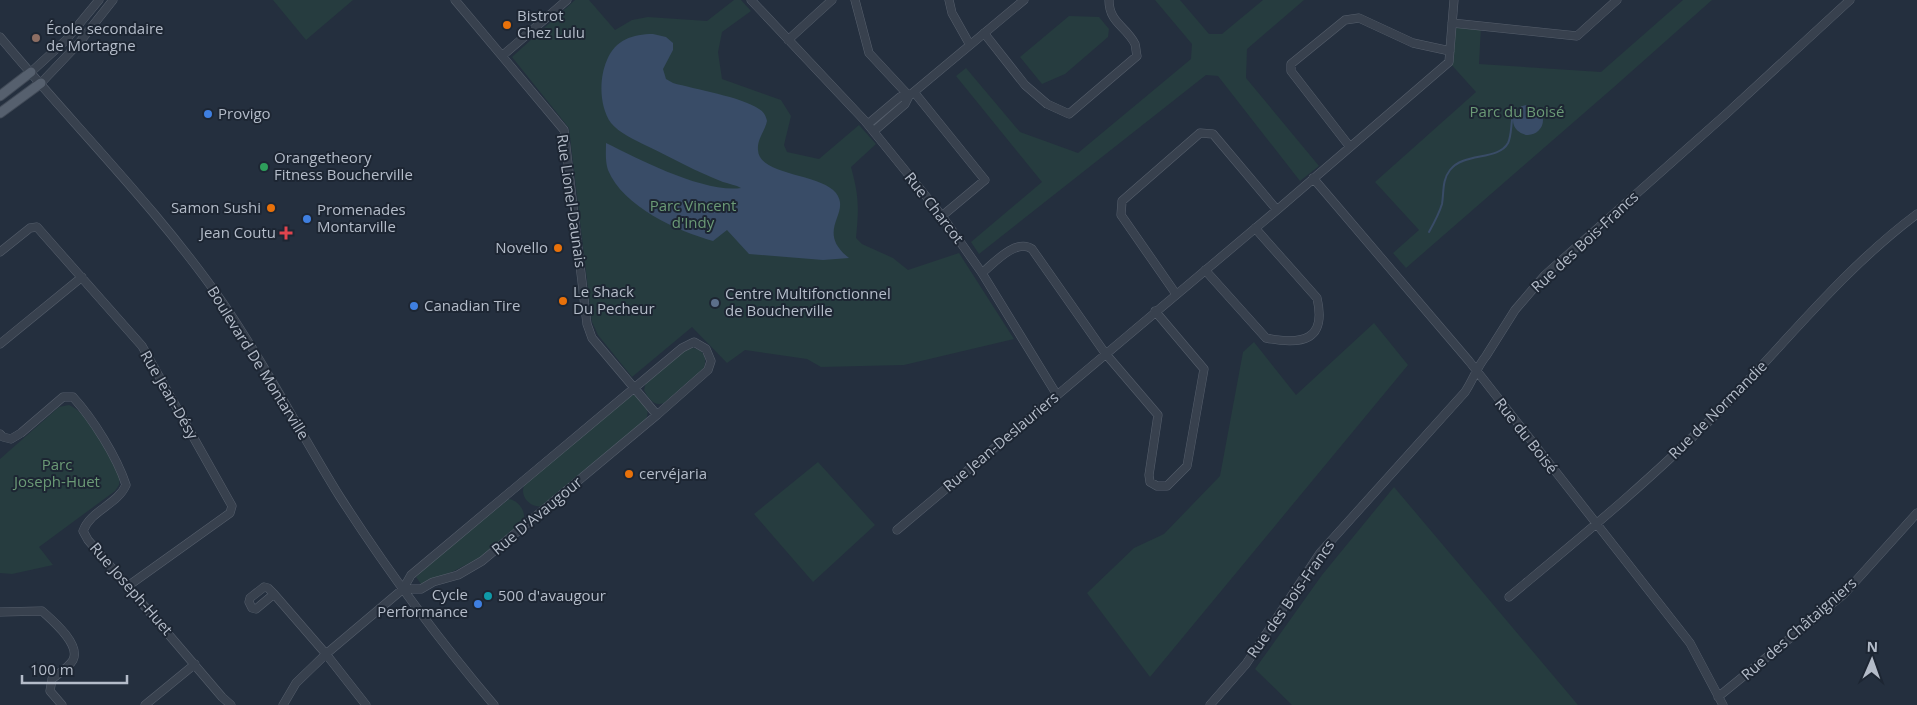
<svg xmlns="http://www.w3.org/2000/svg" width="1917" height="705" font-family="'Open Sans',sans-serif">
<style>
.green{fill:#263c3f}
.water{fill:#394c67}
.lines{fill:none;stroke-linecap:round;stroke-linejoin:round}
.stream{stroke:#394c67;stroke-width:2}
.minor-casing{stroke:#565f6c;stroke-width:9}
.major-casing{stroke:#414a57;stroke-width:11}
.minor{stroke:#38414e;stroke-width:8}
.major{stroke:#56606e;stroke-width:9}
.food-dot{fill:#e8710a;stroke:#1d2633;stroke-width:2}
.education-dot{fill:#8d6e63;stroke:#1d2633;stroke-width:2}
.shop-dot{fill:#3f7fe0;stroke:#1d2633;stroke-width:2}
.leisure-dot{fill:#2e9e5b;stroke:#1d2633;stroke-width:2}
.health-dot{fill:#e0444e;stroke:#1d2633;stroke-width:2}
.service-dot{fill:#5c6f8a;stroke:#1d2633;stroke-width:2}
.culture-dot{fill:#0f9aa8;stroke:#1d2633;stroke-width:2}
.labels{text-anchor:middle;stroke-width:4;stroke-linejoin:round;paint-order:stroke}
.poi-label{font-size:15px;fill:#b4bcc9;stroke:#1d2633;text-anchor:start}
.park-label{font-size:15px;fill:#6b9a76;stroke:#1d2633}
.street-label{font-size:15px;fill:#b4bcc9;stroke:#1d2633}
</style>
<rect width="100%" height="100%" fill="#242f3e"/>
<!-- green -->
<path class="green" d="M273 0H353L306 40Z
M575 0H589L615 30 632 20 648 17 707 21 734 0H741L751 11 722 32 718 52 722 79 781 100 791 116 784 145 787 152 819 159 859 125 876 144 851 167C859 196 859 208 856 238L862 244 893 258 908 270 959 253 1014 339 904 365 821 367 807 359 745 350 727 363 692 327 632 377 598 335 592 322 569 128 512 57Z
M1155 0H1180L1209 34H1222L1263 0H1304L1247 49 1246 78 1319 166 1300 181 1218 76 1206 75 979 254 971 242 1042 182 956 76 966 68 1020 132 1078 153 1191 59 1192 44Z
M1683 0H1712L1614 87 1406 268 1393 253 1419 230 1375 182 1476 92 1449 62 1452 23 1481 26 1479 64 1601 72Z
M1069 16 1099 17 1109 29 1108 37 1065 74 1042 84 1020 57Z
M1374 323 1408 365 1150 677 1087 593 1134 548 1164 534 1220 476 1243 352 1254 342 1296 395Z
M689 348C702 347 708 356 704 368L664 403C654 407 648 398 644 390L646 382 685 349Z
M634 395C643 399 651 409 646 419L543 506C531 509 518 496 525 484L629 396Z
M69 405C90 413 108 457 120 477L119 485 115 491 39 547 53 565 12 574 0 573V459L59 407Z
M818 462 875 525 813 582 754 514Z
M1394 487 1578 705H1292L1255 669 1322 575Z
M509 499C520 501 527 513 523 523L483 556 454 571 421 584 416 577 439 556Z"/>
<!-- water -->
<path class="water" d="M653 34 666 37 673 43V50L663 69 666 79 673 83C694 89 742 97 759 109 764 112 766 116 767 121 765 131 757 139 758 150 759 176 821 173 836 193 852 214 814 230 849 258L823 260 749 254 727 230 713 241C678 231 623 207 608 170 605 161 606 152 606 143 640 160 704 193 741 188 736 185 729 184 723 182 697 172 672 158 647 146 635 140 619 133 611 123 599 106 599 78 607 60 615 40 633 34 653 34Z
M1513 120a15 15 0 1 1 30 0a15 15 0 1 1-30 0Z"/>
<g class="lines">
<!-- stream -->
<path class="stream" d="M1429 232C1434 223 1439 214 1442 204 1444 192 1442 180 1450 170 1464 152 1498 161 1508 143 1511 137 1511 128 1512 120"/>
<!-- minor casing -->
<g class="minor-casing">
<path id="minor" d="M455 0 564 130 587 324 592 338 657 415
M751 0 865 121 942 216 982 273 1057 395
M855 0 869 53 909 96
M949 0 952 13 970 45
M1452 23 1577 36 1617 0
M984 33 1025 85 1047 104 1069 114 1137 56C1136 52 1136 47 1135 44 1126 26 1109 23 1109 0
M0 37C74 126 157 208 223 303 266 365 300 433 340 497 387 570 438 639 494 705
M788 40 832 0
M502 56 567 0
M31 72 66 40 99 0
M41 83 79 43 113 0
M914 92 985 180 942 216
M868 124 900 97 909 96
M874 131 905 104 909 96 1024 0
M1350 147 1291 71V64L1345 20 1359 18 1413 43 1450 51
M1313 178 1469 361 1690 643 1723 705
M0 252 30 228 37 227 142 346 232 506 230 513 128 586
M1205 270 1266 338C1302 345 1327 341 1317 298L1255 228
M982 273C994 263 1016 238 1032 249L1105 353 1158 415 1149 475 1150 482 1157 486H1167L1187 466 1204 369 1155 311
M1176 294 1121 215 1122 201 1200 133 1213 134 1277 210
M0 344 82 277
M0 434 3 437 11 439 21 433 63 397H73C93 419 117 457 126 485 117 505 91 510 83 531L88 540 222 697 231 705
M897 530 1277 210 1449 62 1454 0
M274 594 256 609 252 608 249 602 250 598 264 587 268 588 274 594 326 654 366 705
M1509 597C1581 537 1653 478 1719 411 1784 345 1842 270 1917 214
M0 612 42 611C52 620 81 644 73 660 69 667 58 674 52 679L50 691 62 705
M1718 697 1844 594 1917 513
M145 705 195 664
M283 705 296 683 326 654 403 589 411 575 682 348 694 342 706 349 711 361 708 370 657 415 482 561 458 575 433 582 421 589H403
M1210 705 1246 664 1320 553 1465 392C1473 380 1477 367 1486 356L1515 310 1545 275 1725 115 1850 0"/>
</g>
<!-- major casing -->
<g class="major-casing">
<path id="major" d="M0 96 31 72
M0 113 41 83"/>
</g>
<!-- minor -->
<use href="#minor" class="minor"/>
<!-- major -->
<use href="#major" class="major"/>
</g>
<!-- markers -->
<g class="food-dot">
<circle cx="507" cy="25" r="5"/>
<circle cx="271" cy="208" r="5"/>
<circle cx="558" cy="248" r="5"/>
<circle cx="563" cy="301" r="5"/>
<circle cx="629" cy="474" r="5"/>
</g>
<circle class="education-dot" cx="36" cy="38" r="5"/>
<g class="shop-dot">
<circle cx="208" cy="114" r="5"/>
<circle cx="307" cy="219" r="5"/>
<circle cx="414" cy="306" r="5"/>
<circle cx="478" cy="604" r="5"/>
</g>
<circle class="leisure-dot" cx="264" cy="167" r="5"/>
<path class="health-dot" d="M283.5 225.5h5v5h5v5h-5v5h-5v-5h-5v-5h5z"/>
<circle class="service-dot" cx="715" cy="303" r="5"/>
<circle class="culture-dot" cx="488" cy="596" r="5"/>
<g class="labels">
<!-- poi labels -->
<g class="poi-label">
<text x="517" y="21">Bistrot<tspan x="517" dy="17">Chez Lulu</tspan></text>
<text x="46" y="34">École secondaire<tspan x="46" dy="17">de Mortagne</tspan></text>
<text x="218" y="119">Provigo</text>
<text x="274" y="163">Orangetheory<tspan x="274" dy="17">Fitness Boucherville</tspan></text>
<text x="261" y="213" text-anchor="end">Samon Sushi</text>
<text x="317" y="215">Promenades<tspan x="317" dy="17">Montarville</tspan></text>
<text x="276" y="238" text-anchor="end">Jean Coutu</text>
<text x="548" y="253" text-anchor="end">Novello</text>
<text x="573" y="297">Le Shack<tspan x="573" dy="17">Du Pecheur</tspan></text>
<text x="725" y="299">Centre Multifonctionnel<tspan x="725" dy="17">de Boucherville</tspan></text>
<text x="424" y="311">Canadian Tire</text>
<text x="639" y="479">cervéjaria</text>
<text x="468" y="600" text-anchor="end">Cycle<tspan x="468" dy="17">Performance</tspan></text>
<text x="498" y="601">500 d'avaugour</text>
</g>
<!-- park labels -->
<g class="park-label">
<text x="1517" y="117">Parc du Boisé</text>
<text x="693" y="211">Parc Vincent<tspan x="693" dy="17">d'Indy</tspan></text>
<text x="57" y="470">Parc<tspan x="57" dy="17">Joseph-Huet</tspan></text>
</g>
<!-- street labels -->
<g class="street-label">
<text transform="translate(571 201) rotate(82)" y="5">Rue Lionel-Daunais</text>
<text transform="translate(934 208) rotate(52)" y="5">Rue Charcot</text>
<text transform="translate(1585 242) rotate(-43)" y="5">Rue des Bois-Francs</text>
<text transform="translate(258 363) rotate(58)" y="5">Boulevard De Montarville</text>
<text transform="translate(169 395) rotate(60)" y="5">Rue Jean-Désy</text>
<text transform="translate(1718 410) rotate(-45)" y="5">Rue de Normandie</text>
<text transform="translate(1526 436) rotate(52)" y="5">Rue du Boisé</text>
<text transform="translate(1001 442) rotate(-40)" y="5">Rue Jean-Deslauriers</text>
<text transform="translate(537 516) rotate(-40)" y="5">Rue D'Avaugour</text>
<text transform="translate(131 589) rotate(49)" y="5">Rue Joseph-Huet</text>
<text transform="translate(1291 599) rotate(-55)" y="5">Rue des Bois-Francs</text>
<text transform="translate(1799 629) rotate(-41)" y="5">Rue des Châtaigniers</text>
</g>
</g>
<!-- north arrow -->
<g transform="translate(1872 660) rotate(2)" stroke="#1d2633" stroke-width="4" paint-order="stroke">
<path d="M0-4L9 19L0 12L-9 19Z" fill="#b4bcc9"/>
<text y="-8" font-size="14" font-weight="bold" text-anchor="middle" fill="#b4bcc9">N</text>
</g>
<!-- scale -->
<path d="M22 675v8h105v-8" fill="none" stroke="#b4bcc9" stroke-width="2.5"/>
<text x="30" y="675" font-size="15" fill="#b4bcc9" stroke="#1d2633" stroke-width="4" paint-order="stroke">100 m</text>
</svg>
